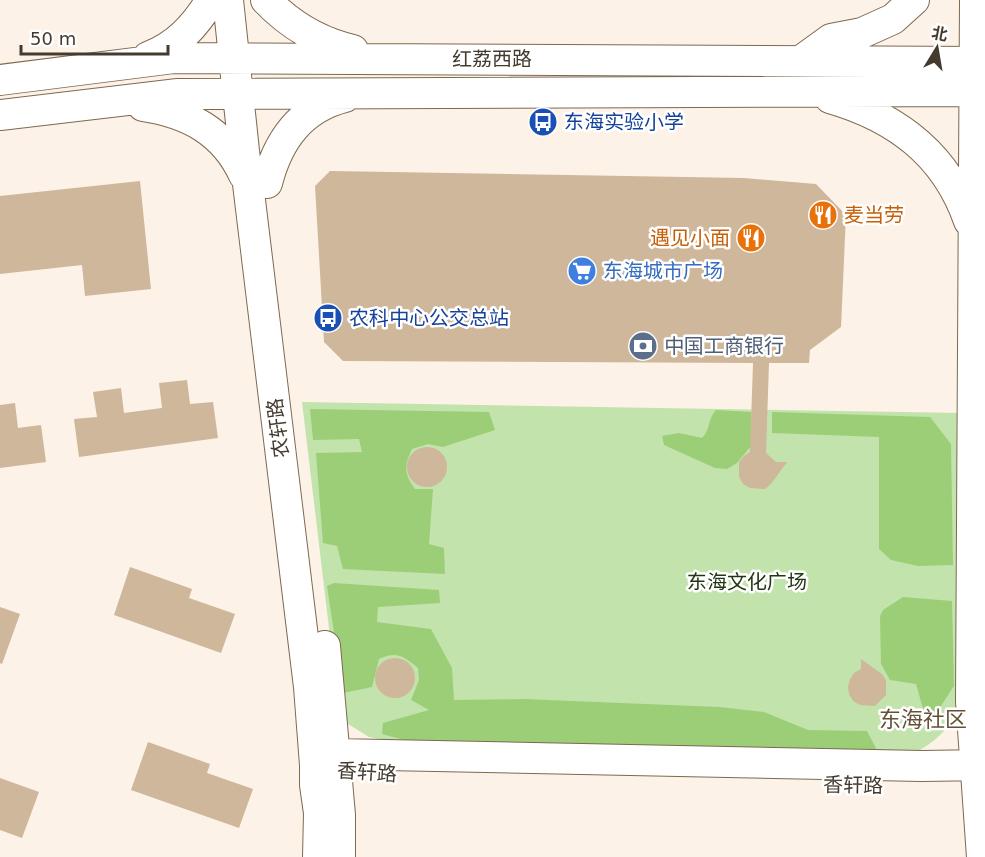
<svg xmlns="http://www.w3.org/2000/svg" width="985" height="857" font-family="'DejaVu Sans','Noto Sans SC',sans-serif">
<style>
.green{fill:#c2e3ac}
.forest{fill:#9cce78}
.building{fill:#cfb79b}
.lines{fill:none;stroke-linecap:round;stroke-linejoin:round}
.secondary-casing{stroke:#7e694f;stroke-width:32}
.secondary{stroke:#fff;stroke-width:30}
.labels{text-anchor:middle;stroke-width:5;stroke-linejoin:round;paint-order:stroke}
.street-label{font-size:20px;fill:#443b2f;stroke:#fff}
.transit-label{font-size:20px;fill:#164399;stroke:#fff;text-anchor:start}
.food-label{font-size:20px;fill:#c56008;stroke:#fff;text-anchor:start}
.shop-label{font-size:20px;fill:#366cbe;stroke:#fff;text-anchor:start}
.service-label{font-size:20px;fill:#4e5e75;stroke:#fff;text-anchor:start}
.park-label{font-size:20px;fill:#233613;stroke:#fff}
.quarter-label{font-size:22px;fill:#655137;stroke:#fff}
</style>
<rect width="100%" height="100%" fill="#fcf2e7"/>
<!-- green -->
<path class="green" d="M302 402 961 413 962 698C951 732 934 742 904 760L416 746 369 737 348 724 334 670Z"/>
<!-- forest -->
<path class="forest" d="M310 409 489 412 495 430 443 447 428 444 412 449C404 465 404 474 415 489H433L429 544 444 548 445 574 343 569 337 546 323 543 316 453 362 452 359 439 313 440Z
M716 410 751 412V446L737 463 727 469 715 468 664 445 662 436 679 433 702 438C710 431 708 418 716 410Z
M772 412 930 417 951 444 953 565 918 566 891 560 879 549V437L772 433Z
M334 583 439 590 440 603 378 607 377 622 431 629 452 668 454 700 524 699 719 707 764 712 808 730 867 731 879 754 419 744 382 734 383 723 429 710 411 700 419 680 418 668C403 656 397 651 379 659L372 687 343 693 327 586Z
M903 597 952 601 954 686 935 715 924 712 916 684 890 680 881 664 880 616 883 610Z"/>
<!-- building -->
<path class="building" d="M330 171 744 178 816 184 846 215 841 327 810 350 809 363H769L766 453 776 462H787L771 484 765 489 750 488 743 484 739 477V462L744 456 750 452 753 363 343 361 324 342 315 186Z
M140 181 151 289 85 296 82 265 0 274V196Z
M187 380 190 404 213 402 218 438 79 457 74 419 97 417 93 392 121 388 124 413 162 408 159 383Z
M15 403 18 428 41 425 46 462 0 468V405Z
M407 467a20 20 0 1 1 40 0a20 20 0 1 1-40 0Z
M130 567 192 589 189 598 235 614 221 653 114 615Z
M0 607 20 614 2 664 0 663Z
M375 678a20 20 0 1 1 40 0a20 20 0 1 1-40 0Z
M861 659 882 674 886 680V695L875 706 860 705 853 701 849 694 848 687 850 679 854 673 861 669Z
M148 742 210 764 207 773 253 789 239 828 131 790Z
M0 778 39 792 22 838 0 830Z"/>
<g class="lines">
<!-- secondary casing -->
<g class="secondary-casing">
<path id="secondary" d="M228 0 244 151 309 687 315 765V785L319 813 318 857
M266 0C290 25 318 42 353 50
M975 0 971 701 982 857
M148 57C177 46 195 26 211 0
M802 60 831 39 862 33 893 19 914 0
M0 80 174 58 985 62
M830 98C896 117 946 154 969 221
M143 106C188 113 224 131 244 175
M0 115 178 94 985 91
M267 183C278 140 301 108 345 97
M325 646 340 815V857
M318 763 336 754 922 766 985 765"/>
</g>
<!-- secondary -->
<use href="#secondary" class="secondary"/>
</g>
<!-- icons -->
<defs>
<g id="bus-disc" transform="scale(1.5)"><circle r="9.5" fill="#1a4fb4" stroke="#fff"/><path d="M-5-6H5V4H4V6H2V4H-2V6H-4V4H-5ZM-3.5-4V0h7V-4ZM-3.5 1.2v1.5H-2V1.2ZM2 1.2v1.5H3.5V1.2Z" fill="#fff"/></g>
<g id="restaurant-disc" transform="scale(1.5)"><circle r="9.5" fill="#e8710a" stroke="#fff"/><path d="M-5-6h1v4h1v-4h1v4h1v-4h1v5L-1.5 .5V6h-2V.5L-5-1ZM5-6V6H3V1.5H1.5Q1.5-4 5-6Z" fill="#fff"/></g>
<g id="supermarket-disc" transform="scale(1.5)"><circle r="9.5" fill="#3f7fe0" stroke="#fff"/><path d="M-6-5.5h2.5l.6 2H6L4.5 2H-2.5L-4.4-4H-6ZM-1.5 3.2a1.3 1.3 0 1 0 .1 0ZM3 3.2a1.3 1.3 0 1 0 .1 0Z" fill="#fff"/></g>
<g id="bank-disc" transform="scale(1.5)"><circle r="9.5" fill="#5c6f8a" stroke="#fff"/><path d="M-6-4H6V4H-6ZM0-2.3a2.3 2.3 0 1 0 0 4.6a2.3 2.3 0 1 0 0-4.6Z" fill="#fff"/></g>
</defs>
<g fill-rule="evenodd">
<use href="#bus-disc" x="543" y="122"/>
<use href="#restaurant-disc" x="823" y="215"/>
<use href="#restaurant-disc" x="751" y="238"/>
<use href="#supermarket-disc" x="582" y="271"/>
<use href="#bus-disc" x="328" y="318"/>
<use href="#bank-disc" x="643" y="346"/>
</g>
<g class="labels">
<!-- street labels -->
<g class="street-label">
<text x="492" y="66">红荔西路</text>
<text transform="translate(278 428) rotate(-97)" y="7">农轩路</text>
<text transform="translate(367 772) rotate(4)" y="7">香轩路</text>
<text transform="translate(853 785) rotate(1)" y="7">香轩路</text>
</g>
<!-- transit labels -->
<g class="transit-label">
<text x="564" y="129">东海实验小学</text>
<text x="349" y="325">农科中心公交总站</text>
</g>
<!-- food labels -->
<g class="food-label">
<text x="844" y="222">麦当劳</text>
<text x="730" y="245" text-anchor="end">遇见小面</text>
</g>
<!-- shop labels -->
<g class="shop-label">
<text x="603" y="278">东海城市广场</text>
</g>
<!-- service labels -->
<g class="service-label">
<text x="664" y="353">中国工商银行</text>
</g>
<!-- park labels -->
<g class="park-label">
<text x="747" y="589">东海文化广场</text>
</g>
<!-- quarter labels -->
<g class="quarter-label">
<text x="923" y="727">东海社区</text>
</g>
</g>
<!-- north arrow -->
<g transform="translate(937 48) rotate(11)" stroke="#ffffff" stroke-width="4.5" paint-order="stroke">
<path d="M0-4.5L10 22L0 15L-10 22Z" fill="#443b2f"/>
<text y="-9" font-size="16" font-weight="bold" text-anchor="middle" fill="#443b2f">北</text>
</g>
<!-- scale -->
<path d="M21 45v9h147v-9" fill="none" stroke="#443b2f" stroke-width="3"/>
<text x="30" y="45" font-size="18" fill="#443b2f" stroke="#ffffff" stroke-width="4.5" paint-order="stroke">50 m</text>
</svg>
